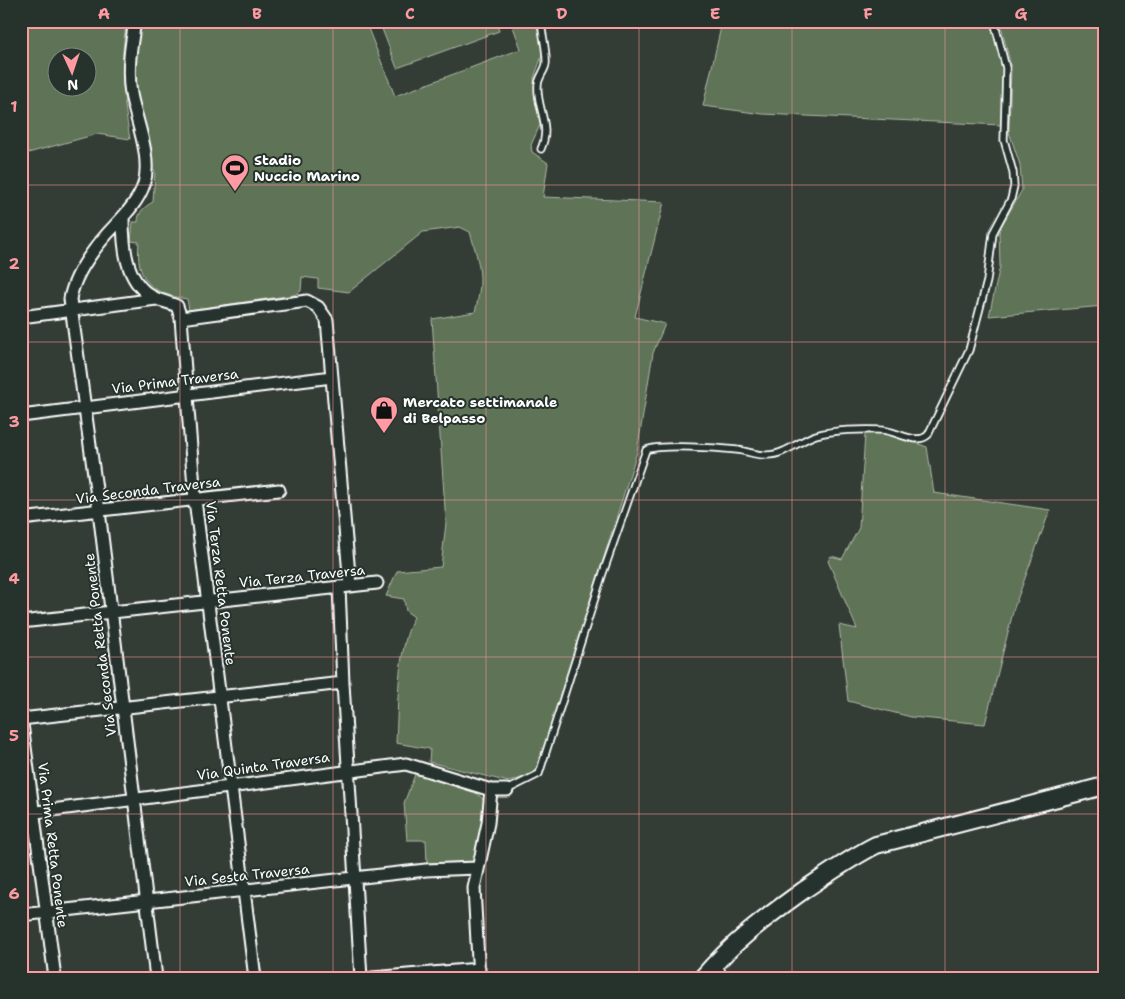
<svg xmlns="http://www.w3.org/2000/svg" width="1125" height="999" font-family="'Shantell Sans',sans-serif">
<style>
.green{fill:#5f7356;stroke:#afb9aa;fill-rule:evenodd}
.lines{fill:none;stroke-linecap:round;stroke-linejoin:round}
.lane-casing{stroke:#fff;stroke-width:9}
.street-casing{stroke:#fff;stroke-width:15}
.secondary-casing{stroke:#fff;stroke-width:20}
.lane{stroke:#26332d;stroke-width:5.5}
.street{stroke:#26332d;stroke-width:11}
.secondary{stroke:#26332d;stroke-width:16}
.grid{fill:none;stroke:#ff9aa2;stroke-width:1;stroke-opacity:0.55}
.labels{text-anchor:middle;stroke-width:4;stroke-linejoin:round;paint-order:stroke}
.poi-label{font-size:14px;font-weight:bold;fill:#fff;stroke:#26332d;text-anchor:start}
.street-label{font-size:14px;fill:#fff;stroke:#26332d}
.neatline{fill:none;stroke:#ff9aa2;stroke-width:2}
.grid-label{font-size:16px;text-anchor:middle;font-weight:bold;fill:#ff9aa2}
</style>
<rect width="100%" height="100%" fill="#343d35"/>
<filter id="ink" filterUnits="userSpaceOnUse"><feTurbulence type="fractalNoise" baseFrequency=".02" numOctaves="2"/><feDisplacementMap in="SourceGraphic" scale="10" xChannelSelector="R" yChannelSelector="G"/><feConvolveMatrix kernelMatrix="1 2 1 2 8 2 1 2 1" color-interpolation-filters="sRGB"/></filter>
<g filter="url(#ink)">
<!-- green -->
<path class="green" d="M21 21H127C119 62 123 98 130 139L97 134 21 155ZM58 58H88V88H58Z
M141 21H365L395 96 521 49 511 21H538L543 53 534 78 540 125 531 145 532 152 548 163 543 197 664 202 635 317 665 324 653 353 637 452 536 773 509 782 429 762 430 749 396 743C398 706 397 649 414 617L406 611 404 599 386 596 397 571 441 567 446 523 432 319 475 312C484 278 480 266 470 232L460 227 423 232 349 292 318 288V279L302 277 301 291 294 295 189 310 187 299C151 294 135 279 139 242L131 241 133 222H138C138 212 144 207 153 202L155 171 150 170C155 145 141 119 137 94 133 70 137 46 141 21Z
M379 21H496L499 31 397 68Z
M730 21H991L1003 68 1001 125 763 114 703 106 721 27Z
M1000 21H1104V306L989 316 1000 266 999 230 1022 190 1020 165 1009 132 1011 67Z
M886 432 927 447 934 493 1050 510 1014 608 985 724 911 717 848 701 839 625 857 629 828 561 831 556 842 559 859 528 865 434Z
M416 772C434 778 479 786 486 804L478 858 474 862 427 863 426 840H407L404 803Z"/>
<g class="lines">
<!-- lane casing -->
<g class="lane-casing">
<path id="lane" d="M541 149C552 125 536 108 538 85 538 78 545 71 546 64 547 50 542 35 541 21
M507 790 539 774 603 573 646 450C662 444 718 448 737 450 747 451 757 456 767 455 785 455 800 440 816 435 833 430 863 429 881 430 895 430 916 446 928 435L969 350 987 281 993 233 1011 199 1014 186 1013 172 1004 140 1006 68 994 21
M719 964 724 978"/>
</g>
<!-- street casing -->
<g class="street-casing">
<path id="street" d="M135 21C131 45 127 69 131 94 136 121 152 156 144 184 138 203 121 219 108 233 92 251 74 276 70 299L99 511 156 978
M123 217C123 245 125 280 151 296 159 301 168 302 177 306L181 318 195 500 255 978
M21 317 156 299
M181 318 307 301 318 307 327 320 350 586
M21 416 332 377
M21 519 279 490
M339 587 343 683 361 978
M21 622 377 583
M21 716 55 978
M21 719 343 683
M21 814 406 764 491 790H507
M21 915 426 870 477 868
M372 978 479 969
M479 978 474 888 488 823 491 790"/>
</g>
<!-- secondary casing -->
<g class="secondary-casing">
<path id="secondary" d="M702 978C732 943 766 917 804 890 828 874 850 858 876 845L1104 786"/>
</g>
<!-- lane -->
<use href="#lane" class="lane"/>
<!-- street -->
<use href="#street" class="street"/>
<!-- secondary -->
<use href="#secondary" class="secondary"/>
</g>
</g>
<!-- grid -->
<path class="grid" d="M180 21V978M333 21V978M486 21V978M639 21V978M792 21V978M945 21V978M21 185H1104M21 342H1104M21 500H1104M21 657H1104M21 814H1104"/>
<!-- icons -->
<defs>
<g id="stadium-pin" transform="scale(1.4375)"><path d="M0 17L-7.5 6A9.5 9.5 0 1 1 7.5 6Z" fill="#ff9aa2" stroke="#26332d"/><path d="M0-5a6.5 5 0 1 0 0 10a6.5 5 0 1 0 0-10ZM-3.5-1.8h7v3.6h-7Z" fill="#111"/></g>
<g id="shop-pin" transform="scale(1.4375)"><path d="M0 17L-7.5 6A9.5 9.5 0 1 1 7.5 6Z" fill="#ff9aa2" stroke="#26332d"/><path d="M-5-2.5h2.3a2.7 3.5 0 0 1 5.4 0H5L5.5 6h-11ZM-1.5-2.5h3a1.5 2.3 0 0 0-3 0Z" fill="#111"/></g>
</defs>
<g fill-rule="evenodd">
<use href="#stadium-pin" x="235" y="168"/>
<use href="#shop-pin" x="384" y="410"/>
</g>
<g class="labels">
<!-- poi labels -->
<g class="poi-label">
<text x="254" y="165">Stadio<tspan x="254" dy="16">Nuccio Marino</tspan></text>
<text x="403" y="407">Mercato settimanale<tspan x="403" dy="16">di Belpasso</tspan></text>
</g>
<!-- street labels -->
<g class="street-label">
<text transform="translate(175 381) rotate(-7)" y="5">Via Prima Traversa</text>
<text transform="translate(148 490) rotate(-7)" y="5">Via Seconda Traversa</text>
<text transform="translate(302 576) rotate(-6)" y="5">Via Terza Traversa</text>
<text transform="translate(221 583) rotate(83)" y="5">Via Terza Retta Ponente</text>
<text transform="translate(100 645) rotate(-97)" y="5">Via Seconda Retta Ponente</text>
<text transform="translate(263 766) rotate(-8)" y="5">Via Quinta Traversa</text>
<text transform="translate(53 845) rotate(83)" y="5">Via Prima Retta Ponente</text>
<text transform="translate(247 875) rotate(-6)" y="5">Via Sesta Traversa</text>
</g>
</g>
<!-- margin -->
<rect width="1125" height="999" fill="none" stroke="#26332d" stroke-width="55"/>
<!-- north arrow -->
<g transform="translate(72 72) rotate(177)"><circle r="24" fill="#26332d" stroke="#7d8581"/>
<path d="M0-4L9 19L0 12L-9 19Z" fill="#ff9aa2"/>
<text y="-8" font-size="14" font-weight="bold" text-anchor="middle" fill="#ffffff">N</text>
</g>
<rect x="28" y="28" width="1070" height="944" class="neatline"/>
<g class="grid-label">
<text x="104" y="19">A</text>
<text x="257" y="19">B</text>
<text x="410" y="19">C</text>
<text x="562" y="19">D</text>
<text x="715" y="19">E</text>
<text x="868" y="19">F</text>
<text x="1021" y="19">G</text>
<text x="14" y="112">1</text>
<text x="14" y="269">2</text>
<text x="14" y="427">3</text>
<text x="14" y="584">4</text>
<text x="14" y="741">5</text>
<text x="14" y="899">6</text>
</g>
</svg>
